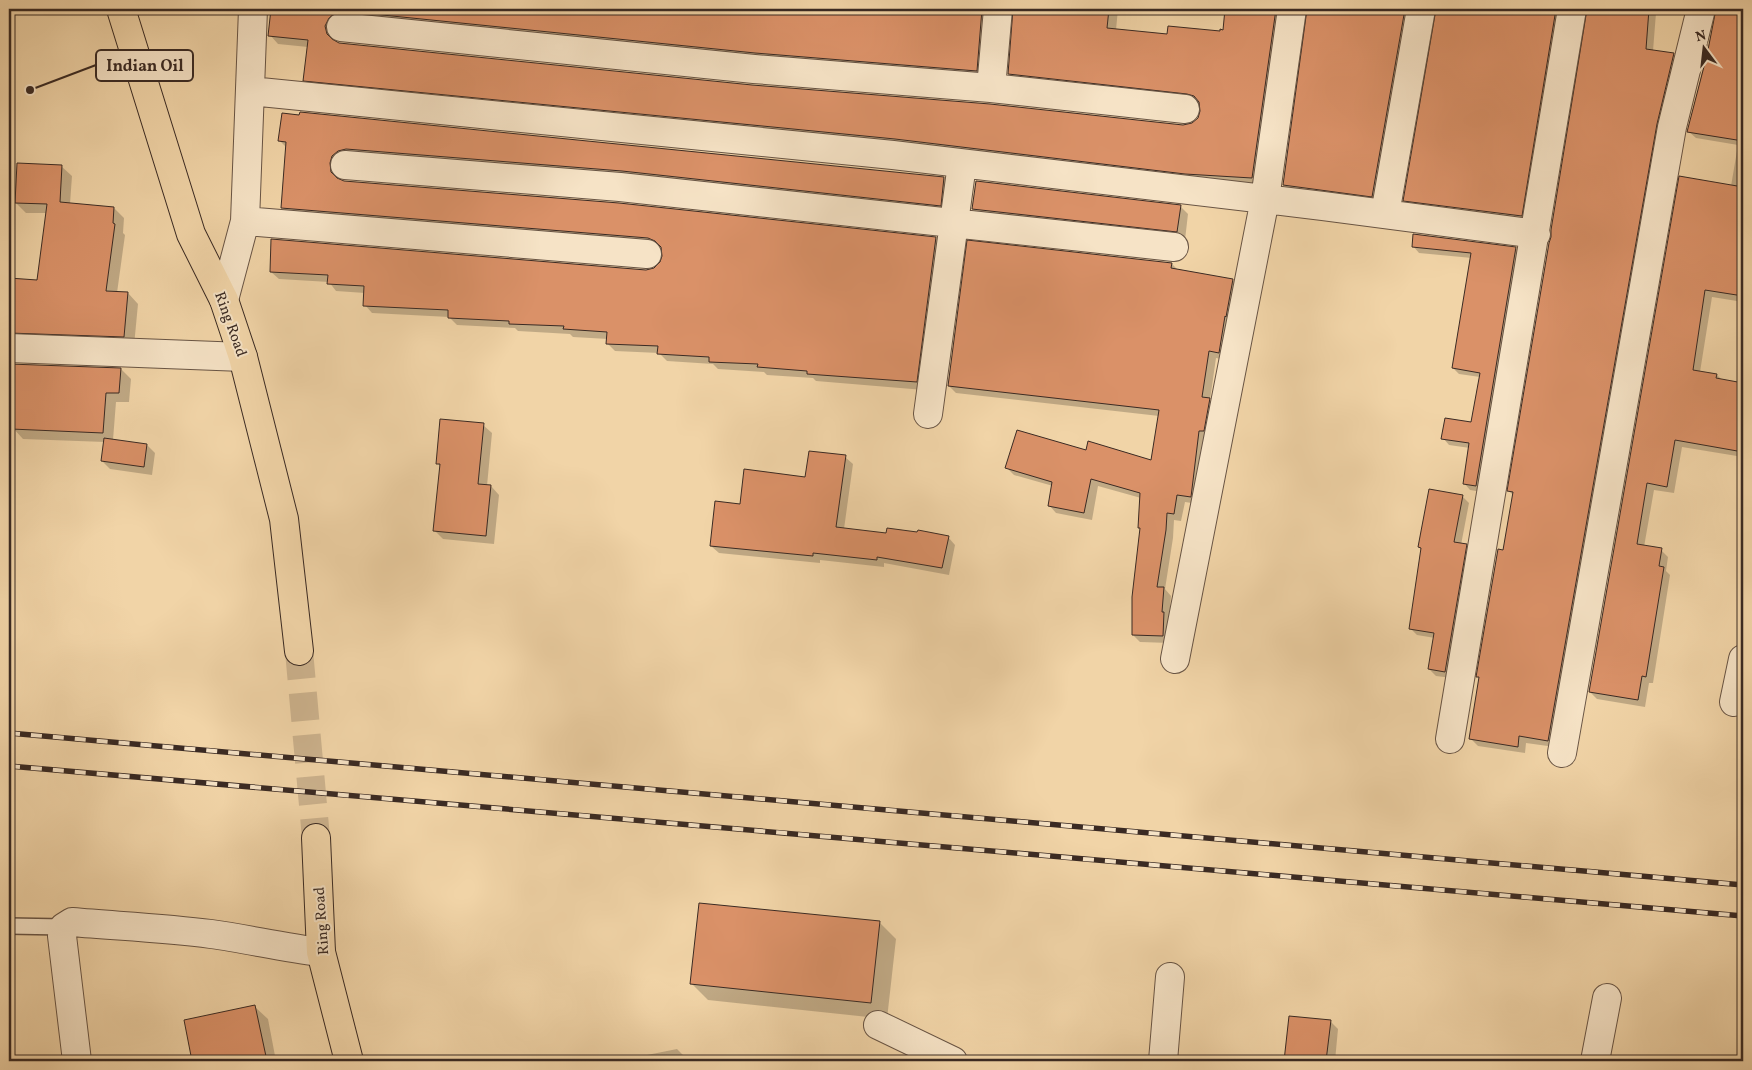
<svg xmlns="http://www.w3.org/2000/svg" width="1752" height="1070" font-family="Vollkorn,serif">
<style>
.shadow{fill:#0003}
.building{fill:#da9168;stroke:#3a2a23}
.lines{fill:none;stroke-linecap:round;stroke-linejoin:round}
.trunk-tunnel{stroke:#ccb28d;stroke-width:28;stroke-dasharray:28 14;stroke-linecap:butt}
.service-casing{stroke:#685444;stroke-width:18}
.minor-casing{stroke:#685444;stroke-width:30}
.trunk-casing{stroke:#3a2a23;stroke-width:30}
.service{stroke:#f6e3c6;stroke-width:15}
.minor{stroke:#f6e3c6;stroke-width:28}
.trunk{stroke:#f1d4a7;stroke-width:28}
.rail-casing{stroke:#3a2a23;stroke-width:5.5}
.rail{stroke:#f6e3c6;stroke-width:4;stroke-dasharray:11;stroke-linecap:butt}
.labels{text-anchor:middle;stroke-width:4;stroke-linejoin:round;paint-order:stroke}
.street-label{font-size:15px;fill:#3a2a23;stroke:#f6e3c6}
.leader{fill:none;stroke:#3a2a23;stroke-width:2}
.callout-dot{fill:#3a2a23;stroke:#f6e3c6;stroke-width:2}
.callout{fill:#f6e3c6;stroke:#3a2a23;stroke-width:2}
.callout-label{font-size:16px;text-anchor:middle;font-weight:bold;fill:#3a2a23}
</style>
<rect width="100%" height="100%" fill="#f1d4a7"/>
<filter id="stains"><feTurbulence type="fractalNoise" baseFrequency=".004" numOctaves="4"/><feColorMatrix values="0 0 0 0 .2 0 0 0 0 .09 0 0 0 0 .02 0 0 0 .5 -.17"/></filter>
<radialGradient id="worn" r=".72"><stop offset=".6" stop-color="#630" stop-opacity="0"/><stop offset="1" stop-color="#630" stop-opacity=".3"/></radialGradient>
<!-- shadow -->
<path class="shadow" d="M272 9H993L985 79 333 35 335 42 339 44 752 86 1183 126 1192 124 1199 119 1202 111 1200 103 1018 82 1009 74 1015 9H1118L1116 30 1169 36 1221 33 1224 31 1227 9H1288L1260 185 313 89 305 80 308 47 278 44 270 35Z
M1308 9H1417L1380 204 1292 193 1284 185Z
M1437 9H1568L1530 224 1413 209 1405 200Z
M1588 9H1653L1656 13 1653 51 1673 54 1681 61 1555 747 1526 743 1525 753 1478 746 1470 738 1480 679 1478 676 1514 496 1509 491Z
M1717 9H1743V302L1712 297 1700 372 1717 375 1722 380 1743 384V457L1682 447 1674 493 1654 490 1644 547 1661 550 1668 557 1666 571 1670 575 1653 683H1649L1645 707 1597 699 1590 692 1680 178 1731 186 1738 145 1696 138 1688 131Z
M301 113 944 178 952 186 948 213 337 172 338 180 343 182 936 238 944 246 924 390 816 381 813 378 767 375 764 372 718 369 713 364 667 361 659 353 615 351 607 343 608 339 573 337 570 334 518 331 515 328 457 325 449 317 372 313 365 305V293L336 291 329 282 279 279 271 272 646 271 654 269 661 264 664 255 662 248 657 246 291 216 283 208 287 148 280 141 301 116Z
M61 166 72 176 70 204 114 208 124 218 123 233 125 235 117 293H128L138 304 134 346 9 347V279L38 282 47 213H26L16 203Z
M1180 206 1188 214 1185 240 981 217 973 209Z
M1413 246 1516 248 1522 255 1482 492 1470 490 1464 483 1470 448 1449 445 1443 438 1472 423 1480 377 1459 374 1453 368 1472 258 1419 253Z
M1172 264 1179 271 1233 280 1240 287 1226 360 1216 358 1210 400 1217 407 1198 504 1185 502 1181 521 1174 520 1173 538 1165 589 1171 596 1169 619 1170 643 1140 642 1133 635 1141 529 1139 528 1141 498 1098 486 1092 520 1056 513 1049 505 1053 486 1014 475 1007 468 1086 451 1152 461 1159 416 956 393 949 386Z
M9 365 121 369 131 379 129 402H116L113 440 147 445 155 453 152 475 110 469 102 461 105 442 23 439 13 428 14 411H9Z
M483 425 492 433 487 486H491L499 495 494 544 443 539 435 531 441 467 437 463Z
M845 457 853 464 844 529 888 534 918 533 948 537 955 545 949 575 884 563V567L820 560V563L719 553 711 546 741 505 806 478Z
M1462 496 1469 503 1461 545H1466L1473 552 1452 678 1436 676 1429 669 1435 638 1417 635 1411 629 1422 550 1419 547Z
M1743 715V736L1739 732Z
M879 922 896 939 887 1019 708 1000 692 984Z
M255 1007 268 1019 276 1061H193L185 1021Z
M1290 1017 1330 1021 1338 1029 1335 1061H1286Z
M677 1049 689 1061H617Z"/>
<!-- building -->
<path class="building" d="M271 9H982L977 71 755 53 343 11 335 13 329 18 325 26 327 34 332 39 339 43 752 85 990 104 1183 125 1192 123 1198 118 1200 111 1199 102 1194 96 1187 94 1008 74 1013 9H1109L1107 28 1167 34 1168 26 1220 31V29L1223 30 1225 9H1276L1252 178 1185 174 895 139 303 81 308 40 268 36Z
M1307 9 1358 11V9H1405L1372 197 1283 185Z
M1436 9H1556L1522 216 1403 201Z
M1587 9H1649L1646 49 1674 53 1657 124 1548 741 1519 736 1518 747 1469 739 1479 677H1476L1498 549 1503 550 1513 492 1507 491 1549 243 1551 237V230Z
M1716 9 1743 13V141L1687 132 1707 55Z
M300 112 944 177 941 206 622 171 346 149 338 151 332 156 330 163 331 172 337 178 344 181 619 203 936 237 917 382 807 374V371L757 367 758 364 709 362V357L657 354 658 346 606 344 607 332 563 329 564 326 509 324V321L448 318V310L363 306 364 286 327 284 328 275 270 272 271 239 646 270 654 268 660 262 662 256 661 247 655 241 648 238 281 208 286 142 278 141 282 113 299 115Z
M17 163 62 165 60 202 114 207 113 223 115 224 106 291 128 292 124 337 9 333V278L37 280 47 204 15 203Z
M1679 176 1743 187V296L1705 290 1693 370 1717 374 1716 378 1743 383V452L1675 440 1667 487 1647 483 1637 544 1662 548 1659 566 1664 567 1646 677 1642 676 1638 700 1589 692Z
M976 181 1181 205 1177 232 972 209Z
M1413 234 1516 247 1476 486 1463 484 1469 443 1441 439 1445 418 1471 422 1480 373 1452 368 1471 253 1412 247Z
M967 240 1172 263 1171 268 1233 279 1226 317 1225 316 1219 353 1209 351 1202 397 1210 398 1204 431H1199L1191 497 1177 495 1174 514 1167 513 1166 530 1157 587H1164L1162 612H1164L1163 636 1132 635V597L1140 528H1138L1140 493 1091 479 1084 513 1048 506 1052 482 1005 468 1017 430 1086 450 1088 441 1151 460 1159 410 948 386Z
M9 364 121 368 119 393H106L103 433 11 429 13 403 9 402Z
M440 419 484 423 478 484 491 485 486 536 433 531 440 464H436Z
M104 438 147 444 144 467 101 461Z
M809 451 846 455 836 527 886 533 887 528 917 532 918 530 949 536 942 568 877 557V560L813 553V556L710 546 715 501 740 504 744 469 805 477Z
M1429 489 1463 495 1454 542 1467 544 1445 672 1428 669 1434 633 1409 629 1421 548 1418 547Z
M699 903 880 921 871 1003 690 984Z
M255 1005 267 1061H192L184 1020Z
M1289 1016 1331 1020 1326 1061H1284Z"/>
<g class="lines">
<!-- trunk-tunnel -->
<path class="trunk-tunnel" d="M299 651 316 838"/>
<!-- service casing -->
<g class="service-casing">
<path id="service" d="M9 926 64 927"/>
</g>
<!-- minor casing -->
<g class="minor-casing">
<path id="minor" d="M341 27 754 69 991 88 1185 109
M991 88 998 9
M250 91 893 155 1323 206 1536 234
M345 165 620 187 1174 247
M1385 214 1421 9
M245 221 647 254
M224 300 245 221 253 9
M9 348 243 357
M928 414 962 164
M1175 659 1265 199 1292 9
M1734 702 1743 659
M1450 739 1572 9
M1562 753 1672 127 1701 9
M878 1025 953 1061
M77 1061 62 936 64 927 72 922C118 926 165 928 211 934 248 939 284 948 321 952
M1163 1061 1170 977
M1595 1061 1607 998"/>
</g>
<!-- trunk casing -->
<g class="trunk-casing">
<path id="trunk" d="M121 9 191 234 224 300 243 357 284 519 299 651
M316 838 321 952 349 1061"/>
</g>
<!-- service -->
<use href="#service" class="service"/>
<!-- minor -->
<use href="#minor" class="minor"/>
<!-- trunk -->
<use href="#trunk" class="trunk"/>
<!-- rail casing -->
<g class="rail-casing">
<path id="rail" d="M9 733 1743 885
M9 766 1743 916"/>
</g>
<!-- rail -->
<use href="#rail" class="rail"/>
</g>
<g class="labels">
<!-- street labels -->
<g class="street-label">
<text transform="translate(231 324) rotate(70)" y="5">Ring Road</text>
<text transform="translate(321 921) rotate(-94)" y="5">Ring Road</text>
</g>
</g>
<!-- callouts -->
<path class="leader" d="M30 90L96 65"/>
<circle class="callout-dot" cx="30" cy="90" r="5"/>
<rect class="callout" x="96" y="50" width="97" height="31" rx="5"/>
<g class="callout-label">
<text x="145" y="71">Indian Oil</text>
</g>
<!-- margin -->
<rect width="1752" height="1070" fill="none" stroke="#f1d4a7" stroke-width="30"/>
<rect x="10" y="10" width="1732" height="1050" fill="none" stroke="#3a2a23" stroke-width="2.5"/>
<rect x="15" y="15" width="1722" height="1040" fill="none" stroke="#3a2a23"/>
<!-- north arrow -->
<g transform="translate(1704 48) rotate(345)" stroke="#f6e3c6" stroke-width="4" paint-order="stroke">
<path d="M0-4L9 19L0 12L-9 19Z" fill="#3a2a23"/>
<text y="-8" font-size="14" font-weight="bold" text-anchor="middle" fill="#3a2a23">N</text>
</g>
<rect width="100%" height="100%" filter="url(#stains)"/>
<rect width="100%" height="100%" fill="url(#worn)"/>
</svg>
